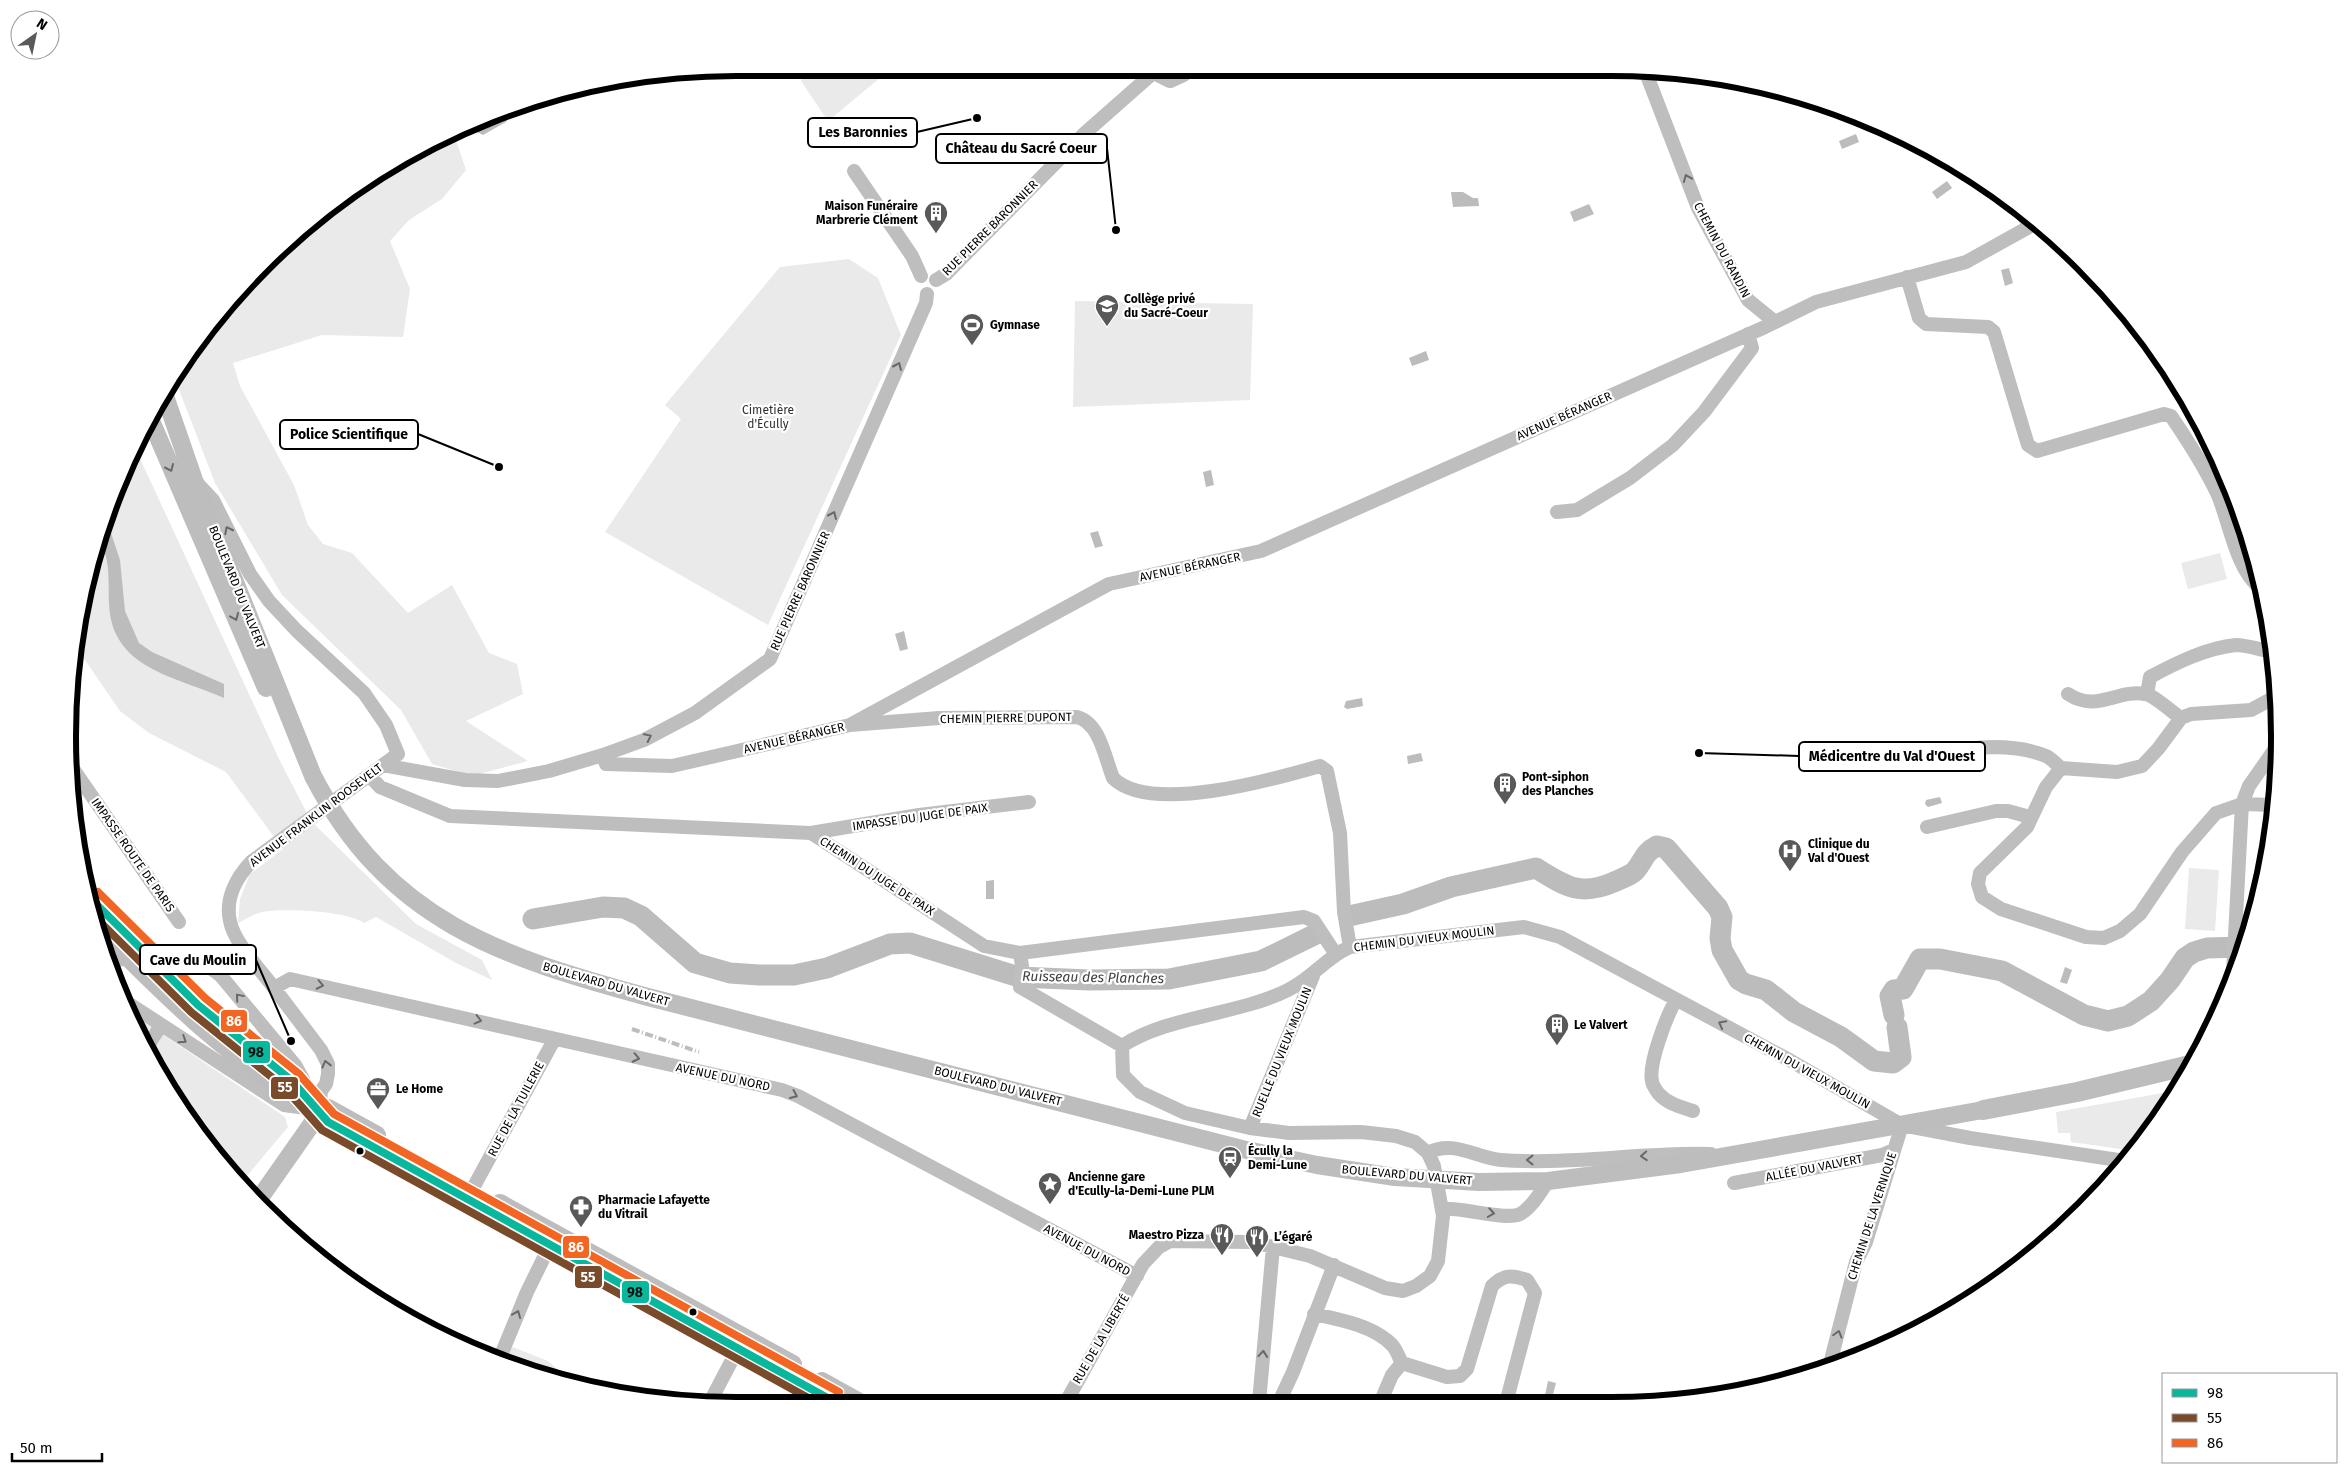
<svg xmlns="http://www.w3.org/2000/svg" width="2347" height="1473" font-family="'Fira Sans',sans-serif">
<style>
.green{fill:#eaeaea}
.water{fill:#bcbcbc}
.lines{fill:none;stroke-linecap:round;stroke-linejoin:round}
.river{stroke:#bcbcbc;stroke-width:21}
.minor{stroke:#bebebe;stroke-width:14}
.major{stroke:#bdbdbd;stroke-width:18}
.highway{stroke:#bdbdbd;stroke-width:20}
.rail{stroke:#bdbdbd;stroke-width:4;stroke-dasharray:8 2.5 1 2.5;stroke-linecap:butt}
.bus-1-casing{stroke:#fff;stroke-width:11}
.bus-2-casing{stroke:#fff;stroke-width:11}
.bus-3-casing{stroke:#fff;stroke-width:11}
.bus-1{stroke:#08b79c;stroke-width:8}
.bus-2{stroke:#7a4b2a;stroke-width:8}
.bus-3{stroke:#f26522;stroke-width:8}
.oneway{stroke:#686868}
.bus-dot{fill:#000;stroke:#fff;stroke-width:2}
.labels{text-anchor:middle;stroke-width:4.5;stroke-linejoin:round;paint-order:stroke}
.poi-label{font-size:12px;font-weight:bold;fill:#000;stroke:#fff;text-anchor:start}
.street-label{font-size:12px;fill:#000;stroke:#fff}
.park-label{font-size:12px;fill:#303030;stroke:#fff}
.water-label{font-size:14px;font-style:italic;fill:#414141;stroke:#fff}
.rim{fill:none;stroke:#000;stroke-width:6}
.leader{fill:none;stroke:#000;stroke-width:2}
.callout-dot{fill:#000;stroke:#fff;stroke-width:2}
.callout{fill:#fff;stroke:#000;stroke-width:2}
.callout-label{font-size:14px;text-anchor:middle;font-weight:bold;fill:#000}
.line-badge{stroke:#fff;stroke-width:2}
.badge-label{font-size:14px;text-anchor:middle;font-weight:bold;fill:#fff}
.pale-badge-label{font-size:14px;text-anchor:middle;font-weight:bold;fill:#111}
</style>
<rect width="100%" height="100%" fill="#fff"/>
<!-- green -->
<path class="green" d="M804 73H886L828 121 801 81Z
M453 131 466 170 442 199 409 220 390 241 410 289 403 337 322 335 233 363 240 386 294 485 308 525 323 544 352 553 408 613 452 585 489 653 517 664 523 694 466 721 528 761 472 776 432 764 401 710 282 595 215 483 178 387 177 372 180 365 263 264 329 206 440 137Z
M849 259 878 278 901 335 768 625 605 532 681 419 665 405 780 267Z
M1075 301 1253 304 1250 400 1073 407Z
M137 452 280 761 311 821 416 924 482 960 492 980 456 963 376 917 364 923C347 911 284 908 263 912 255 913 246 919 238 923L240 899 250 874 283 849 226 772 149 733 120 711 74 644 103 522Z
M2220 553 2227 579 2188 589 2181 563Z
M2189 868 2219 870 2215 931 2185 929Z
M131 1009 153 1025 144 1035Z
M162 1034 285 1117 288 1127 241 1183 180 1108 151 1048Z
M2174 1091 2141 1144 2134 1151 2071 1142 2070 1133H2058L2056 1112Z
M510 1346 548 1361 567 1378 502 1360Z"/>
<!-- water -->
<path class="water" d="M519 104 521 105 519 109 513 111 506 122 483 135 477 132C479 119 507 109 519 104Z
M1856 134 1859 142 1842 149 1839 141Z
M1947 181 1952 188 1937 199 1932 192Z
M1451 192H1463L1473 198H1478L1479 206 1453 207Z
M1589 204 1594 214 1574 222 1570 212Z
M2009 268 2013 283 2005 286 2001 270Z
M1426 351 1429 360 1412 366 1409 358Z
M1211 470 1214 485 1206 487 1203 472Z
M108 512 111 533 120 560 125 611 139 643 152 652 224 684V698C175 676 111 669 109 603 108 580 111 560 99 540Z
M1098 531 1103 546 1095 548 1090 533Z
M904 631 908 649 900 651 895 634Z
M1362 698 1363 706 1347 709 1344 707 1346 701Z
M1421 753 1423 761 1408 764 1407 756Z
M1940 797 1942 803 1928 807 1925 804 1926 800Z
M994 880V899H986V881Z
M2065 967 2072 970 2067 984 2060 982Z
M1548 1381 1556 1383 1551 1402 1544 1400Z"/>
<g class="lines">
<!-- river -->
<path class="river" d="M1349 916 1403 904 1451 887 1536 868C1565 886 1580 897 1614 882 1620 879 1630 876 1635 871 1644 861 1643 853 1657 846L1666 848 1718 908 1722 917 1720 938 1722 950 1739 980 1746 984 1766 990 1794 1012 1841 1037 1874 1061 1893 1063 1901 1057 1897 1027
M533 919 603 907 624 908 641 916 695 963 730 973 759 975H794L827 968 890 944 910 943 1019 977 1089 980 1169 979 1261 961 1316 934
M1894 1015 1890 996 1894 990 1903 989 1920 959H1940L2002 971 2084 1015 2108 1021 2128 1016 2151 1001 2170 980 2185 958 2194 952 2207 948 2243 947"/>
<!-- minor -->
<path class="minor" d="M1646 73 1698 208 1748 300 1775 322
M854 171 912 256 921 276
M2014 204 2031 226
M1907 277 1919 318 1926 324 1988 327 1994 332 2028 445 2037 451 2164 414 2171 416C2188 441 2204 466 2217 493 2229 520 2236 569 2259 587
M936 280 946 274 1085 133 1153 73
M198 484 213 500 250 574 269 601 297 631 364 693 386 725 398 754
M1557 512 1577 510 1630 478 1673 445 1704 412 1752 348 1748 334
M2068 694C2097 713 2117 689 2145 694 2154 695 2173 713 2181 718
M2147 694 2150 677C2176 663 2206 648 2236 645 2244 645 2255 648 2263 650
M850 725 939 718 1077 717C1100 723 1105 758 1113 778 1150 815 1275 779 1320 766L1327 771 1340 833 1344 912 1350 947
M603 755 606 764 672 766 850 725 1109 584 1261 551 1765 327 1816 302 1966 262 2036 223
M1933 755C1967 747 2012 742 2046 756 2051 758 2056 764 2061 768
M69 763 179 922
M383 765 465 780 498 781 549 771 603 755 644 740 695 713 770 659 926 303 927 294
M370 776 380 787 450 816 811 833 984 946 1020 953 1304 917 1314 921 1335 953
M2274 805 2242 804 2216 813 2182 852 2140 914 2120 931 2104 938 2086 937 2001 909 1982 897 1978 884 1980 873 2027 827 2046 787 2061 768 2117 772 2142 766 2158 749 2181 718 2191 714 2251 710 2275 697
M1927 827 1996 811H2008L2030 817
M811 833 919 815 1029 802
M1020 953 1022 966 1020 987 1122 1046
M109 964 121 959 197 958 221 976 295 1065 316 1103
M2233 973 2242 804 2249 786 2277 746
M274 988 290 979 782 1090 798 1096 1137 1276
M1676 1000C1667 1015 1648 1064 1652 1081 1652 1084 1657 1092 1659 1094 1668 1104 1681 1107 1693 1111
M128 1003 284 1105 314 1109
M149 1044 161 1025
M319 1110 321 1091 326 1084 328 1074V1064L321 1050C305 1029 290 1009 274 988 261 970 234 943 230 921 225 899 236 878 251 862L398 754
M1250 1128 1313 976
M1428 1153C1453 1139 1476 1158 1501 1160 1572 1165 1642 1152 1711 1154
M1734 1183 1882 1155 1894 1150
M473 1188 554 1040
M1443 1209C1462 1207 1507 1221 1520 1214 1532 1208 1541 1191 1548 1181
M1314 1314C1338 1319 1375 1326 1393 1346 1397 1351 1399 1358 1402 1363L1447 1377 1460 1376 1467 1369 1492 1286C1504 1274 1512 1275 1527 1280L1535 1293 1506 1403
M499 1360 527 1292 554 1237
M1830 1364 1856 1262 1866 1242 1902 1125
M711 1400 742 1341
M1066 1402 1143 1264 1159 1247 1170 1241 1250 1242 1265 1245 1310 1256 1385 1288 1403 1291 1416 1286 1430 1276 1438 1261 1443 1216 1434 1166 1428 1153 1415 1142 1396 1136 1361 1132 1289 1133 1250 1128 1185 1113 1140 1092 1123 1075 1122 1046C1167 1016 1238 1015 1288 990 1313 978 1326 957 1350 947L1524 927 1560 937 1791 1061 1902 1125 1970 1138 2125 1161
M1259 1402 1273 1247
M1279 1402 1293 1372 1334 1265
M1380 1403 1392 1375 1402 1363"/>
<!-- major -->
<path class="major" d="M1158 73 1170 79 1183 73
M165 396 194 480 313 776C388 921 501 957 648 997L1242 1149 1317 1165 1395 1177 1479 1182 1548 1181 1681 1164 1983 1110
M152 423 266 688
M91 899 198 1005 291 1080 328 1122 834 1401
M98 928C161 991 225 1057 304 1101
M319 1110 328 1108 377 1135
M257 1202 311 1125 319 1110
M500 1203 793 1364
M822 1381 858 1401"/>
<!-- highway -->
<path class="highway" d="M1983 1110 2077 1092 2190 1065"/>
<!-- rail -->
<path class="rail" d="M632 1029 699 1052"/>
<!-- bus-1 casing -->
<g class="bus-1-casing">
<path id="bus-1" d="M91 899 198 1005 291 1080 328 1122 833 1401"/>
</g>
<!-- bus-2 casing -->
<g class="bus-2-casing">
<path id="bus-2" d="M95 917 191 1012 284 1087 322 1130 812 1400"/>
</g>
<!-- bus-3 casing -->
<g class="bus-3-casing">
<path id="bus-3" d="M98 892 205 998 298 1073 334 1114 839 1392"/>
</g>
<!-- bus-1 -->
<use href="#bus-1" class="bus-1"/>
<!-- bus-2 -->
<use href="#bus-2" class="bus-2"/>
<!-- bus-3 -->
<use href="#bus-3" class="bus-3"/>
</g>
<!-- one-way arrows -->
<defs><path id="oneway-chevron" d="M-2-3.5L2.5 0L-2 3.5" fill="none" stroke-width="1.6" stroke-linecap="round" stroke-linejoin="round" transform="scale(1.25)"/></defs>
<g class="oneway">
<use href="#oneway-chevron" transform="translate(1687 178) rotate(-112)"/>
<use href="#oneway-chevron" transform="translate(898 366) rotate(-66)"/>
<use href="#oneway-chevron" transform="translate(170 468) rotate(66)"/>
<use href="#oneway-chevron" transform="translate(833 515) rotate(-66)"/>
<use href="#oneway-chevron" transform="translate(228 530) rotate(-117)"/>
<use href="#oneway-chevron" transform="translate(235 617) rotate(67)"/>
<use href="#oneway-chevron" transform="translate(648 737) rotate(-26)"/>
<use href="#oneway-chevron" transform="translate(320 985) rotate(12)"/>
<use href="#oneway-chevron" transform="translate(239 997) rotate(-130)"/>
<use href="#oneway-chevron" transform="translate(478 1020) rotate(14)"/>
<use href="#oneway-chevron" transform="translate(1722 1024) rotate(-152)"/>
<use href="#oneway-chevron" transform="translate(183 1040) rotate(33)"/>
<use href="#oneway-chevron" transform="translate(636 1058) rotate(12)"/>
<use href="#oneway-chevron" transform="translate(326 1064) rotate(-104)"/>
<use href="#oneway-chevron" transform="translate(794 1095) rotate(24)"/>
<use href="#oneway-chevron" transform="translate(1644 1156) rotate(176)"/>
<use href="#oneway-chevron" transform="translate(1530 1160) rotate(-180)"/>
<use href="#oneway-chevron" transform="translate(1491 1213) rotate(9)"/>
<use href="#oneway-chevron" transform="translate(517 1314) rotate(-68)"/>
<use href="#oneway-chevron" transform="translate(1838 1334) rotate(-74)"/>
<use href="#oneway-chevron" transform="translate(1263 1354) rotate(-85)"/>
</g>
<!-- icons -->
<defs>
<g id="building-pin" transform="scale(1.25)"><path d="M0 17L-7.5 6A9.5 9.5 0 1 1 7.5 6Z" fill="#595959" stroke="#fff"/><path d="M-4-6H4V6H1V3H-1V6H-4ZM-2.5-4.3h1.7v1.8h-1.7ZM.8-4.3h1.7v1.8H.8ZM-2.5-1h1.7V.8h-1.7ZM.8-1h1.7V.8H.8Z" fill="#fff"/></g>
<g id="school-pin" transform="scale(1.25)"><path d="M0 17L-7.5 6A9.5 9.5 0 1 1 7.5 6Z" fill="#595959" stroke="#fff"/><path d="M0-5L7-2L0 1L-7-2ZM-4 1L0 2.5L4 1V4Q0 6-4 4Z" fill="#fff"/></g>
<g id="stadium-pin" transform="scale(1.25)"><path d="M0 17L-7.5 6A9.5 9.5 0 1 1 7.5 6Z" fill="#595959" stroke="#fff"/><path d="M0-5a6.5 5 0 1 0 0 10a6.5 5 0 1 0 0-10ZM-3.5-1.8h7v3.6h-7Z" fill="#fff"/></g>
<g id="hospital-pin" transform="scale(1.25)"><path d="M0 17L-7.5 6A9.5 9.5 0 1 1 7.5 6Z" fill="#595959" stroke="#fff"/><path d="M-5-5h3v3.5h4V-5h3V5h-3V1.5h-4V5h-3Z" fill="#fff"/></g>
<g id="office-pin" transform="scale(1.25)"><path d="M0 17L-7.5 6A9.5 9.5 0 1 1 7.5 6Z" fill="#595959" stroke="#fff"/><path d="M-6-3h4V-5.5h4V-3h4V5H-6ZM-1-4.5V-3h2v-1.5ZM-6 0V1H6V0Z" fill="#fff"/></g>
<g id="station-pin" transform="scale(1.25)"><path d="M0 17L-7.5 6A9.5 9.5 0 1 1 7.5 6Z" fill="#595959" stroke="#fff"/><path d="M-3-6H3Q5-6 5-4V2Q5 4 3 4L4.5 6H3L1.5 4h-3L-3 6H-4.5L-3 4Q-5 4-5 2V-4Q-5-6-3-6ZM-3.5-4v3h7v-3ZM-3.5 1v1.5H-2V1ZM2 1v1.5H3.5V1Z" fill="#fff"/></g>
<g id="sight-pin" transform="scale(1.25)"><path d="M0 17L-7.5 6A9.5 9.5 0 1 1 7.5 6Z" fill="#595959" stroke="#fff"/><path d="M0-6L1.8-2.2L6-1.7L2.9 1.2L3.7 5.4L0 3.3L-3.7 5.4L-2.9 1.2L-6-1.7L-1.8-2.2Z" fill="#fff"/></g>
<g id="pharmacy-pin" transform="scale(1.25)"><path d="M0 17L-7.5 6A9.5 9.5 0 1 1 7.5 6Z" fill="#595959" stroke="#fff"/><path d="M-2-6h4v4h4v4h-4v4h-4v-4h-4v-4h4Z" fill="#fff"/></g>
<g id="restaurant-pin" transform="scale(1.25)"><path d="M0 17L-7.5 6A9.5 9.5 0 1 1 7.5 6Z" fill="#595959" stroke="#fff"/><path d="M-5-6h1v4h1v-4h1v4h1v-4h1v5L-1.5 .5V6h-2V.5L-5-1ZM5-6V6H3V1.5H1.5Q1.5-4 5-6Z" fill="#fff"/></g>
</defs>
<g fill-rule="evenodd">
<use href="#building-pin" x="936" y="213"/>
<use href="#school-pin" x="1107" y="306"/>
<use href="#stadium-pin" x="972" y="325"/>
<use href="#building-pin" x="1505" y="784"/>
<use href="#hospital-pin" x="1790" y="851"/>
<use href="#building-pin" x="1557" y="1025"/>
<use href="#office-pin" x="378" y="1089"/>
<use href="#station-pin" x="1230" y="1158"/>
<use href="#sight-pin" x="1050" y="1184"/>
<use href="#pharmacy-pin" x="581" y="1207"/>
<use href="#restaurant-pin" x="1222" y="1235"/>
<use href="#restaurant-pin" x="1257" y="1237"/>
</g>
<!-- markers -->
<g class="bus-dot">
<circle cx="360" cy="1151" r="4.5"/>
<circle cx="693" cy="1312" r="4.5"/>
</g>
<g class="labels">
<!-- poi labels -->
<g class="poi-label">
<text x="918" y="210" text-anchor="end">Maison Funéraire<tspan x="918" dy="14">Marbrerie Clément</tspan></text>
<text x="1124" y="303">Collège privé<tspan x="1124" dy="14">du Sacré-Coeur</tspan></text>
<text x="990" y="329">Gymnase</text>
<text x="1522" y="781">Pont-siphon<tspan x="1522" dy="14">des Planches</tspan></text>
<text x="1808" y="848">Clinique du<tspan x="1808" dy="14">Val d'Ouest</tspan></text>
<text x="1574" y="1029">Le Valvert</text>
<text x="396" y="1093">Le Home</text>
<text x="1248" y="1155">Écully la<tspan x="1248" dy="14">Demi-Lune</tspan></text>
<text x="1068" y="1181">Ancienne gare<tspan x="1068" dy="14">d'Ecully-la-Demi-Lune PLM</tspan></text>
<text x="598" y="1204">Pharmacie Lafayette<tspan x="598" dy="14">du Vitrail</tspan></text>
<text x="1204" y="1239" text-anchor="end">Maestro Pizza</text>
<text x="1274" y="1241">L’égaré</text>
</g>
<!-- street labels -->
<g class="street-label">
<text transform="translate(990 228) rotate(-45)" y="4">RUE PIERRE BARONNIER</text>
<text transform="translate(1722 250) rotate(62)" y="4">CHEMIN DU RANDIN</text>
<text transform="translate(1564 416) rotate(-24)" y="4">AVENUE BÉRANGER</text>
<text transform="translate(1190 567) rotate(-12)" y="4">AVENUE BÉRANGER</text>
<text transform="translate(237 587) rotate(68)" y="4">BOULEVARD DU VALVERT</text>
<text transform="translate(800 591) rotate(-66)" y="4">RUE PIERRE BARONNIER</text>
<text transform="translate(1006 718) rotate(-1)" y="4">CHEMIN PIERRE DUPONT</text>
<text transform="translate(794 738) rotate(-13)" y="4">AVENUE BÉRANGER</text>
<text transform="translate(316 815) rotate(-37)" y="4">AVENUE FRANKLIN ROOSEVELT</text>
<text transform="translate(920 817) rotate(-8)" y="4">IMPASSE DU JUGE DE PAIX</text>
<text transform="translate(133 855) rotate(55)" y="4">IMPASSE ROUTE DE PARIS</text>
<text transform="translate(877 876) rotate(33)" y="4">CHEMIN DU JUGE DE PAIX</text>
<text transform="translate(1424 939) rotate(-7)" y="4">CHEMIN DU VIEUX MOULIN</text>
<text transform="translate(606 984) rotate(16)" y="4">BOULEVARD DU VALVERT</text>
<text transform="translate(1282 1052) rotate(-68)" y="4">RUELLE DU VIEUX MOULIN</text>
<text transform="translate(1807 1071) rotate(29)" y="4">CHEMIN DU VIEUX MOULIN</text>
<text transform="translate(723 1077) rotate(12)" y="4">AVENUE DU NORD</text>
<text transform="translate(998 1086) rotate(14)" y="4">BOULEVARD DU VALVERT</text>
<text transform="translate(516 1109) rotate(-62)" y="4">RUE DE LA TUILERIE</text>
<text transform="translate(1814 1168) rotate(-11)" y="4">ALLÉE DU VALVERT</text>
<text transform="translate(1407 1175) rotate(5)" y="4">BOULEVARD DU VALVERT</text>
<text transform="translate(1872 1216) rotate(-72)" y="4">CHEMIN DE LA VERNIQUE</text>
<text transform="translate(1087 1250) rotate(28)" y="4">AVENUE DU NORD</text>
<text transform="translate(1101 1339) rotate(-60)" y="4">RUE DE LA LIBERTÉ</text>
</g>
<!-- park labels -->
<g class="park-label">
<text x="768" y="414">Cimetière<tspan x="768" dy="14">d'Écully</tspan></text>
</g>
<!-- water labels -->
<g class="water-label">
<text transform="translate(1093 977) rotate(1)" y="5">Ruisseau des Planches</text>
</g>
</g>
<!-- crop -->
<path d="M0 0H2347V1473H0ZM736 76H1611A660 660 0 0 1 2271 736V737A660 660 0 0 1 1611 1397H736A660 660 0 0 1 76 737V736A660 660 0 0 1 736 76Z" fill="#fff" fill-rule="evenodd"/>
<path class="rim" d="M736 76H1611A660 660 0 0 1 2271 736V737A660 660 0 0 1 1611 1397H736A660 660 0 0 1 76 737V736A660 660 0 0 1 736 76Z"/>
<!-- callouts -->
<path class="leader" d="M977 118L917 132M1116 230L1107 148M499 467L418 434M1699 753L1799 756M291 1041L256 960"/>
<g class="callout-dot">
<circle cx="977" cy="118" r="5"/>
<circle cx="1116" cy="230" r="5"/>
<circle cx="499" cy="467" r="5"/>
<circle cx="1699" cy="753" r="5"/>
<circle cx="291" cy="1041" r="5"/>
</g>
<g class="callout">
<rect x="808" y="118" width="109" height="29" rx="5"/>
<rect x="936" y="134" width="171" height="29" rx="5"/>
<rect x="280" y="420" width="138" height="29" rx="5"/>
<rect x="1799" y="742" width="186" height="29" rx="5"/>
<rect x="140" y="945" width="116" height="29" rx="5"/>
</g>
<g class="callout-label">
<text x="863" y="137">Les Baronnies</text>
<text x="1021" y="153">Château du Sacré Coeur</text>
<text x="349" y="439">Police Scientifique</text>
<text x="1892" y="761">Médicentre du Val d'Ouest</text>
<text x="198" y="965">Cave du Moulin</text>
</g>
<g class="line-badge">
<rect x="220" y="1009" width="28" height="24" rx="5" fill="#f26522"/>
<rect x="242" y="1040" width="29" height="24" rx="5" fill="#08b79c"/>
<rect x="270" y="1076" width="29" height="24" rx="5" fill="#7a4b2a"/>
<rect x="562" y="1235" width="28" height="24" rx="5" fill="#f26522"/>
<rect x="574" y="1265" width="29" height="24" rx="5" fill="#7a4b2a"/>
<rect x="621" y="1280" width="29" height="24" rx="5" fill="#08b79c"/>
</g>
<g class="badge-label">
<text x="234" y="1026">86</text>
<text x="285" y="1092">55</text>
<text x="576" y="1252">86</text>
<text x="588" y="1282">55</text>
</g>
<g class="pale-badge-label">
<text x="256" y="1057">98</text>
<text x="635" y="1297">98</text>
</g>
<!-- legend -->
<rect x="2162" y="1373" width="175" height="90" fill="#ffffff" stroke="#999999"/>
<rect x="2172" y="1389" width="25" height="8" fill="#08b79c" stroke="#999999"/>
<text x="2207" y="1398" font-size="15" fill="#000000">98</text>
<rect x="2172" y="1414" width="25" height="8" fill="#7a4b2a" stroke="#999999"/>
<text x="2207" y="1423" font-size="15" fill="#000000">55</text>
<rect x="2172" y="1439" width="25" height="8" fill="#f26522" stroke="#999999"/>
<text x="2207" y="1448" font-size="15" fill="#000000">86</text>
<!-- north arrow -->
<g transform="translate(35 35) rotate(33)"><circle r="24" fill="#ffffff" stroke="#999999"/>
<path d="M0-4L9 19L0 12L-9 19Z" fill="#595959"/>
<text y="-8" font-size="14" font-weight="bold" text-anchor="middle" fill="#000000">N</text>
</g>
<!-- scale -->
<path d="M12 1453v8h90v-8" fill="none" stroke="#000000" stroke-width="2.5"/>
<text x="20" y="1453" font-size="15" fill="#000000" stroke="#ffffff" stroke-width="4" paint-order="stroke">50 m</text>
</svg>
